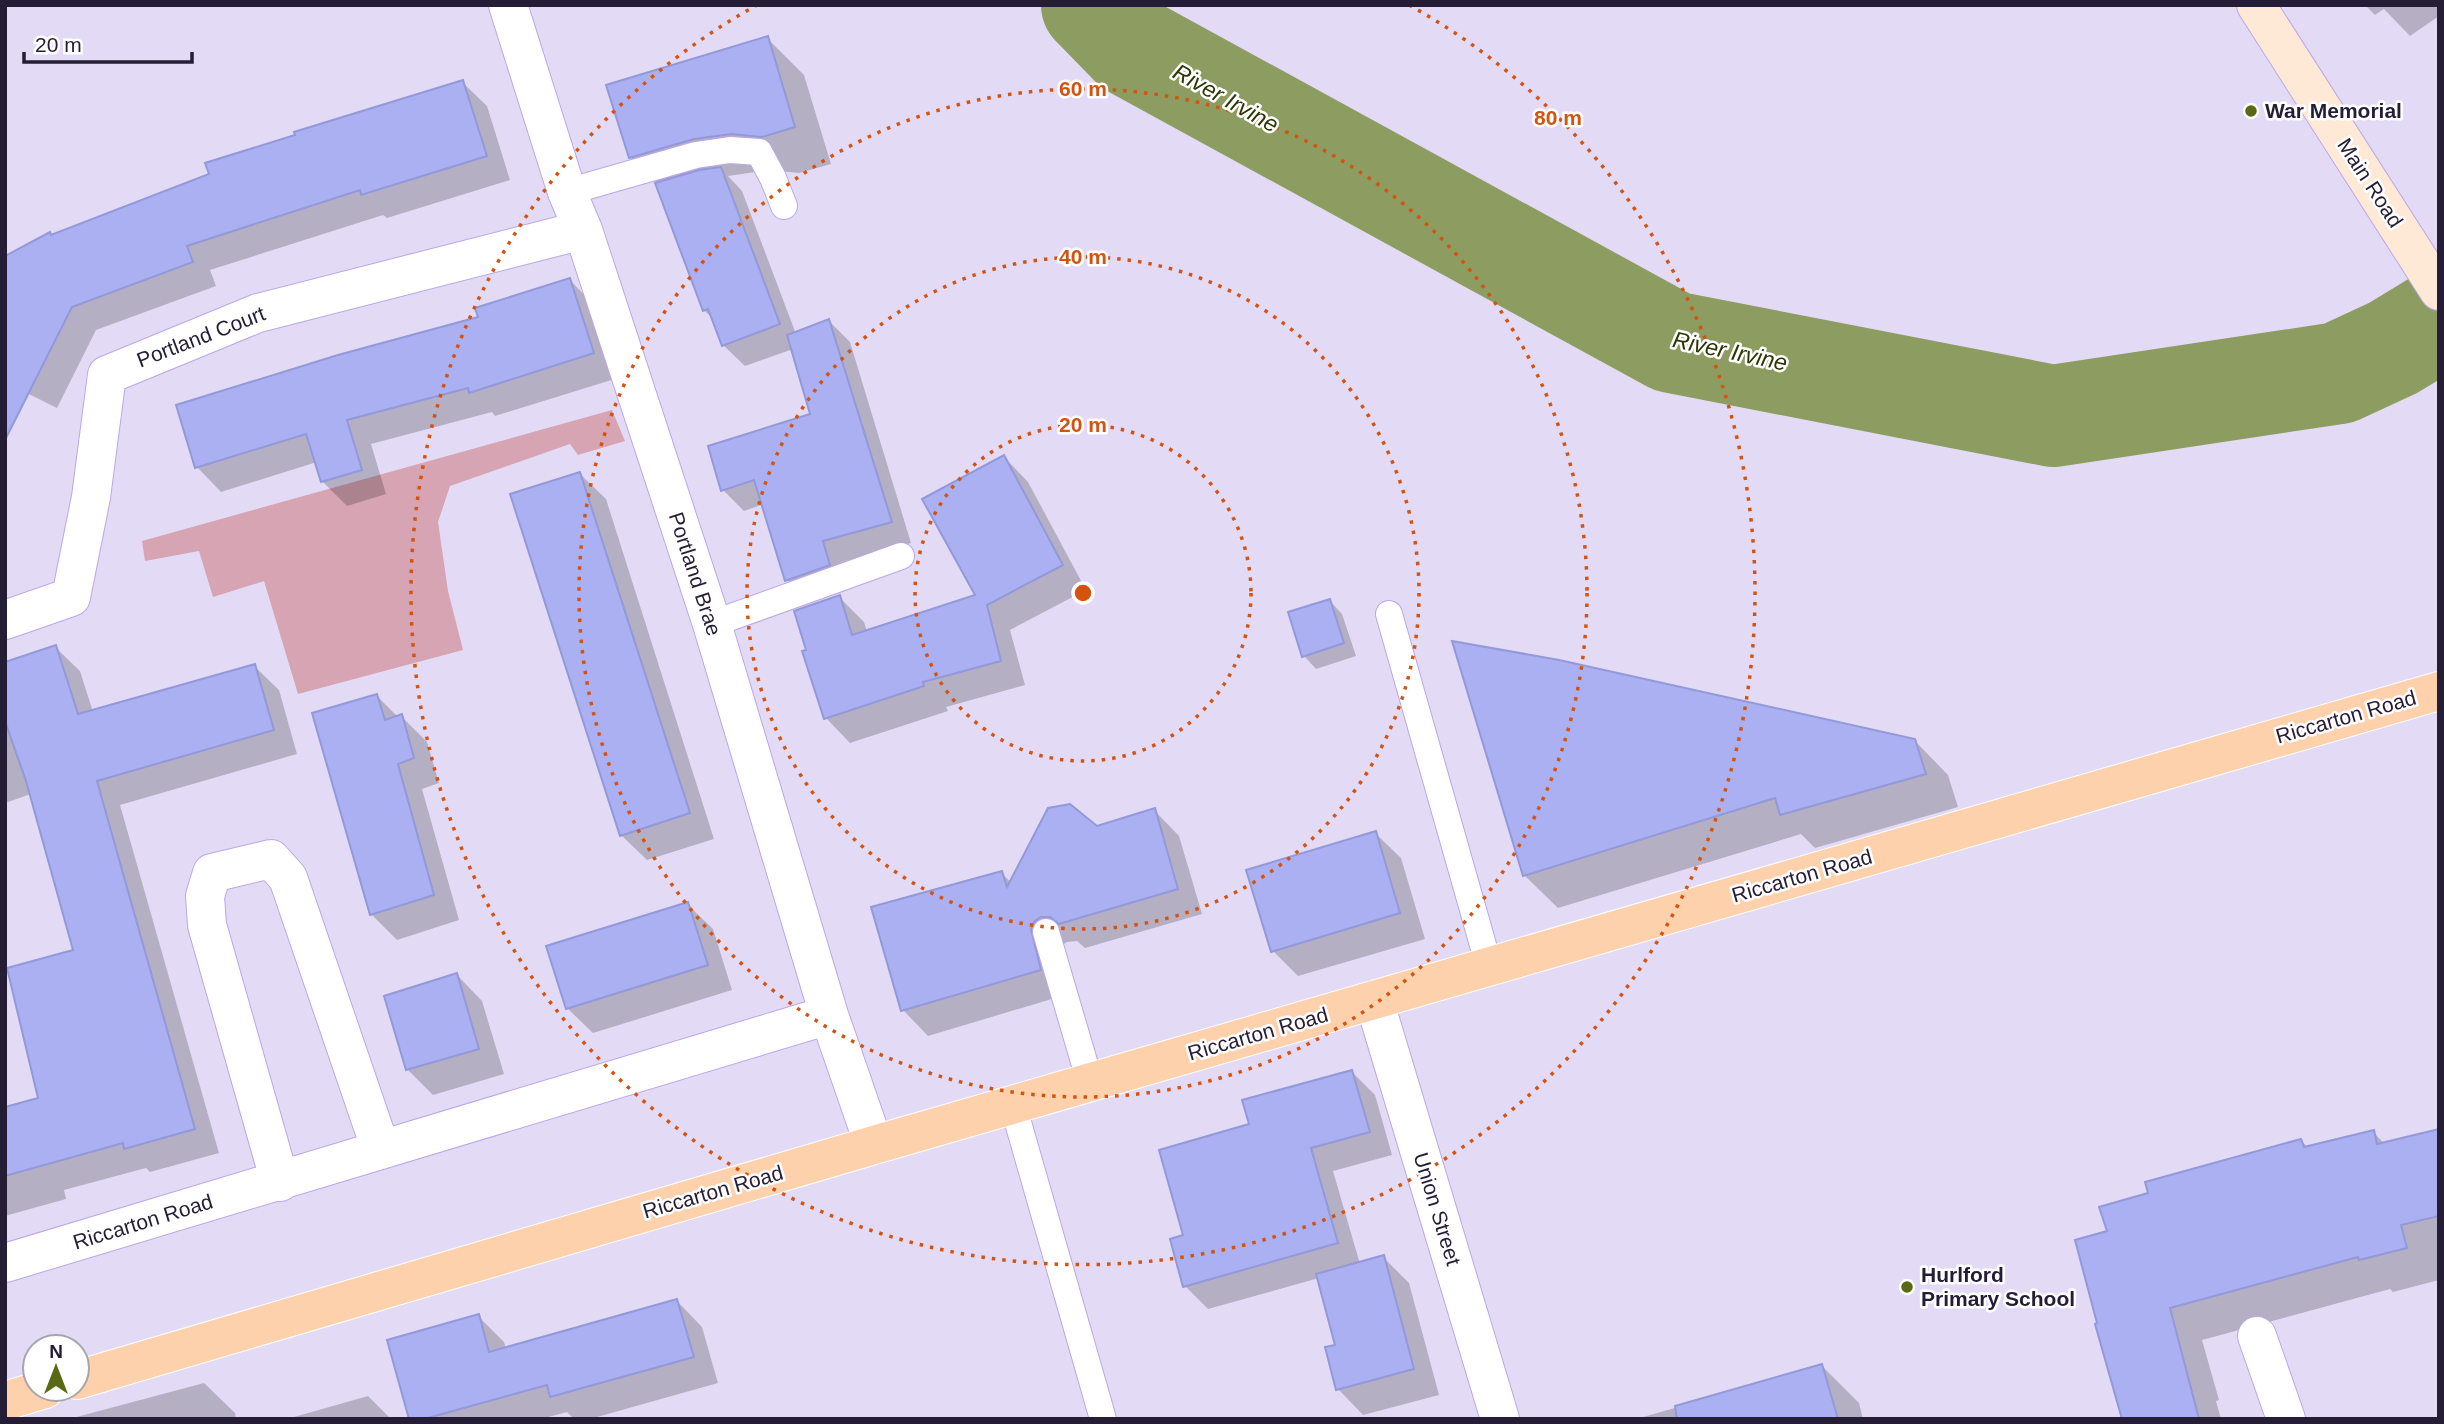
<svg xmlns="http://www.w3.org/2000/svg" width="2444" height="1424" font-family="Arial,sans-serif">
<style>
.green{fill:#d6a4b2}
.shadow{fill:#0003}
.lines{fill:none;stroke-linecap:round;stroke-linejoin:round}
.river{stroke:#8d9c60;stroke-width:102}
.building{fill:#aab0f2;stroke:#9398d9;stroke-width:2}
.lane-casing{stroke:#bca6e7;stroke-width:28}
.street-casing{stroke:#bca6e7;stroke-width:40}
.secondary-casing{stroke:#bca6e7;stroke-width:40}
.primary-casing{stroke:#fff;stroke-width:40}
.lane{stroke:#fff;stroke-width:26}
.street{stroke:#fff;stroke-width:38}
.secondary{stroke:#fee8d6;stroke-width:38}
.primary{stroke:#fdd1ac;stroke-width:38}
.ring{fill:none;stroke:#d45310;stroke-width:3.5;stroke-dasharray:3.5 7}
.poi-dot{fill:#5a6913;stroke:#fff;stroke-width:2.5}
.labels{text-anchor:middle;stroke-width:5;stroke-linejoin:round;paint-order:stroke}
.poi-label{font-size:21px;font-weight:bold;fill:#251c35;stroke:#fff;text-anchor:start}
.street-label{font-size:21px;fill:#251c35;stroke:#fff}
.water-label{font-size:23px;font-style:italic;fill:#2d3606;stroke:#fff}
.centre{fill:#d45310;stroke:#fff;stroke-width:3.5}
.ring-label{font-size:21px;text-anchor:middle;font-weight:bold;fill:#d45310;stroke:#fff;stroke-width:5;stroke-linejoin:round;paint-order:stroke}
</style>
<rect width="100%" height="100%" fill="#e3dbf6"/>
<!-- green -->
<path class="green" d="M612 410 625 441 578 455 570 444 450 486 438 522 448 591 463 650 298 694 264 581 213 597 199 551 145 561 142 541Z"/>
<!-- shadow -->
<path class="shadow" d="M2365 5H2439V16L2410 36 2384 9 2375 15Z
M767 38 804 75 831 164 799 173 769 170 728 176 742 191 796 334 829 321 850 342 911 543 843 562 850 586 807 601 787 580 764 504 744 511 723 490 812 415 793 349 745 366 723 345 714 320 704 310 657 183 630 157Z
M462 82 487 106 510 180 387 218 383 215 210 270 216 286 96 330 57 408 5 382 52 236 211 175 297 136Z
M570 280 594 305 618 378 495 416 492 412 371 444 386 494 347 506 322 481 317 462 221 492 197 467 480 318Z
M1004 457 1028 482 1086 590 1010 630 1025 685 946 707 948 711 850 743 826 718 808 651 839 597 864 622 867 632 977 596Z
M580 474 606 499 714 839 647 860 621 835Z
M1330 601 1342 614 1356 656 1316 669 1304 656Z
M55 647 80 671 93 712 254 666 279 690 297 754 120 805 219 1153 150 1172 146 1168 64 1190 66 1199 5 1216V1109L40 1099 76 951 31 794 5 803V726L9 725Z
M377 696 398 717 401 716 427 742 439 783 422 789 459 920 397 940 371 914Z
M1915 741 1948 775 1958 807 1815 848 1801 834 1558 908 1524 875Z
M1154 810 1179 836 1202 914 1085 948 1077 941 1067 942 1059 947 1065 995 928 1036 903 1010 1001 873 1011 882Z
M1375 833 1401 858 1425 939 1298 976 1273 951Z
M687 904 713 929 732 990 593 1033 567 1008Z
M457 975 482 1001 504 1074 433 1095 407 1069Z
M1352 1072 1375 1095 1392 1155 1333 1171 1360 1264 1383 1257 1409 1283 1439 1395 1363 1415 1338 1389 1337 1346 1319 1278 1208 1309 1185 1286V1236L1251 1126Z
M2439 1131V1280L2393 1292 2390 1289 2202 1340 2219 1400 2216 1401 2221 1419H2124L2109 1232 2151 1194 2301 1140 2308 1148 2373 1132 2385 1144Z
M677 1301 702 1327 718 1383 590 1419H574L567 1412 541 1419H411L478 1316 504 1342 506 1349Z
M1822 1366 1859 1403 1863 1419H1636Z
M204 1383 235 1413 236 1419H69Z
M368 1396 391 1419H287Z"/>
<g class="lines">
<!-- river -->
<path class="river" d="M1092 5 1133 47 1672 342 2053 416 2339 373 2393 348 2439 320"/>
</g>
<!-- building -->
<path class="building" d="M768 36 795 127 762 137 731 134 694 139 629 158 606 85Z
M463 80 487 156 361 195 360 190 187 246 193 262 72 307 5 440V256L50 232 51 235 209 174 205 163 295 135 294 132Z
M721 167 780 324 722 346 708 309 703 311 655 183 699 170Z
M570 278 594 353 469 393 468 388 347 420 362 470 321 482 306 434 195 468 176 405 338 355 478 317 475 308Z
M829 319 892 522 823 541 830 565 785 581 754 480 721 491 708 446 810 414 787 335Z
M1004 455 1063 565 987 605 1001 661 923 682 924 686 824 719 802 651 806 650 794 611 840 595 852 635 975 595 922 499Z
M580 472 690 813 620 836 510 494Z
M1330 599 1344 643 1302 657 1288 612Z
M1452 641 1559 660 1915 739 1926 774 1780 815 1775 798 1523 876Z
M56 645 78 714 255 664 274 730 97 781 195 1129 124 1149 123 1143 5 1176V1107L38 1098 7 968 73 950 26 781 5 721V662Z
M377 694 385 720 402 714 414 758 398 764 434 895 370 915 312 713Z
M1070 804 1097 826 1155 808 1178 889 1059 924 1050 917H1041L1034 922 1031 929 1041 970 901 1011 871 907 1002 871 1007 887 1048 808Z
M1376 831 1400 913 1271 952 1246 870Z
M688 902 708 965 566 1009 546 946Z
M457 973 479 1049 406 1070 384 996Z
M1352 1070 1370 1132 1311 1148 1338 1243 1183 1287 1170 1239 1183 1235 1159 1150 1249 1124 1242 1100Z
M2439 1129V1216L2401 1225 2407 1248 2359 1260 2358 1257 2170 1308 2199 1419H2122L2095 1324 2097 1323 2075 1240 2107 1231 2099 1207 2148 1193 2145 1182 2301 1139 2304 1147 2374 1130 2377 1144Z
M1384 1255 1414 1369 1336 1390 1325 1347 1335 1345 1316 1274Z
M677 1299 694 1357 550 1397 547 1385 424 1419H409L387 1340 479 1314 489 1352Z
M1822 1364 1838 1419H1677L1675 1406Z"/>
<g class="lines">
<!-- lane casing -->
<g class="lane-casing">
<path id="lane" d="M567 192 696 155 730 150 759 152 773 178 784 206
M1389 614 1489 966
M712 624 901 556
M1046 932 1090 1082
M1013 1105 1103 1419"/>
</g>
<!-- street casing -->
<g class="street-casing">
<path id="street" d="M508 5 567 192 583 230 712 624 829 1015 874 1145
M5 620 71 597 91 497 107 375 258 313 583 230
M1374 1000 1500 1419
M280 1182 207 925 205 896 212 873 271 859 288 878 381 1150
M5 1263 829 1015
M2257 1336 2286 1419"/>
</g>
<!-- secondary casing -->
<g class="secondary-casing">
<path id="secondary" d="M2256 5 2439 291"/>
</g>
<!-- primary casing -->
<g class="primary-casing">
<path id="primary" d="M77 1380 874 1145 2439 691
M5 1401 45 1389"/>
</g>
<!-- lane -->
<use href="#lane" class="lane"/>
<!-- street -->
<use href="#street" class="street"/>
<!-- secondary -->
<use href="#secondary" class="secondary"/>
<!-- primary -->
<use href="#primary" class="primary"/>
</g>
<!-- distance rings -->
<g class="ring">
<circle cx="1083" cy="593" r="168"/>
<circle cx="1083" cy="593" r="336"/>
<circle cx="1083" cy="593" r="504"/>
<path d="M1409 5A672 672 0 1 1 757 5"/>
</g>
<!-- markers -->
<g class="poi-dot">
<circle cx="2251" cy="111" r="7"/>
<circle cx="1907" cy="1287" r="7"/>
</g>
<g class="labels">
<!-- poi labels -->
<g class="poi-label">
<text x="2265" y="118">War Memorial</text>
<text x="1921" y="1282">Hurlford<tspan x="1921" dy="24">Primary School</tspan></text>
</g>
<!-- street labels -->
<g class="street-label">
<text transform="translate(2370 183) rotate(57)" y="7">Main Road</text>
<text transform="translate(201 337) rotate(-21)" y="7">Portland Court</text>
<text transform="translate(695 574) rotate(72)" y="7">Portland Brae</text>
<text transform="translate(2346 717) rotate(-16)" y="7">Riccarton Road</text>
<text transform="translate(1802 876) rotate(-16)" y="7">Riccarton Road</text>
<text transform="translate(1258 1034) rotate(-16)" y="7">Riccarton Road</text>
<text transform="translate(713 1192) rotate(-16)" y="7">Riccarton Road</text>
<text transform="translate(1437 1209) rotate(73)" y="7">Union Street</text>
<text transform="translate(143 1222) rotate(-17)" y="7">Riccarton Road</text>
</g>
<!-- water labels -->
<g class="water-label">
<text transform="translate(1226 98) rotate(29)" y="8">River Irvine</text>
<text transform="translate(1730 351) rotate(12)" y="8">River Irvine</text>
</g>
</g>
<circle cx="1083" cy="593" r="10" class="centre"/>
<g class="ring-label">
<text x="1083" y="96">60 m</text>
<text x="1558" y="125">80 m</text>
<text x="1083" y="264">40 m</text>
<text x="1083" y="432">20 m</text>
</g>
<!-- border -->
<rect width="2444" height="1424" fill="none" stroke="#251c35" stroke-width="14"/>
<!-- north arrow -->
<g transform="translate(56 1368)"><circle r="33" fill="#ffffff" stroke="#a8a4ae" stroke-width="2"/>
<path d="M0-5L12 26L0 18L-12 26Z" fill="#5a6913"/>
<text y="-10" font-size="19" font-weight="bold" text-anchor="middle" fill="#251c35">N</text>
</g>
<!-- scale -->
<path d="M24 52v10h168v-10" fill="none" stroke="#251c35" stroke-width="3.5"/>
<text x="35" y="52" font-size="21" fill="#251c35" stroke="#ffffff" stroke-width="5" paint-order="stroke">20 m</text>
</svg>
